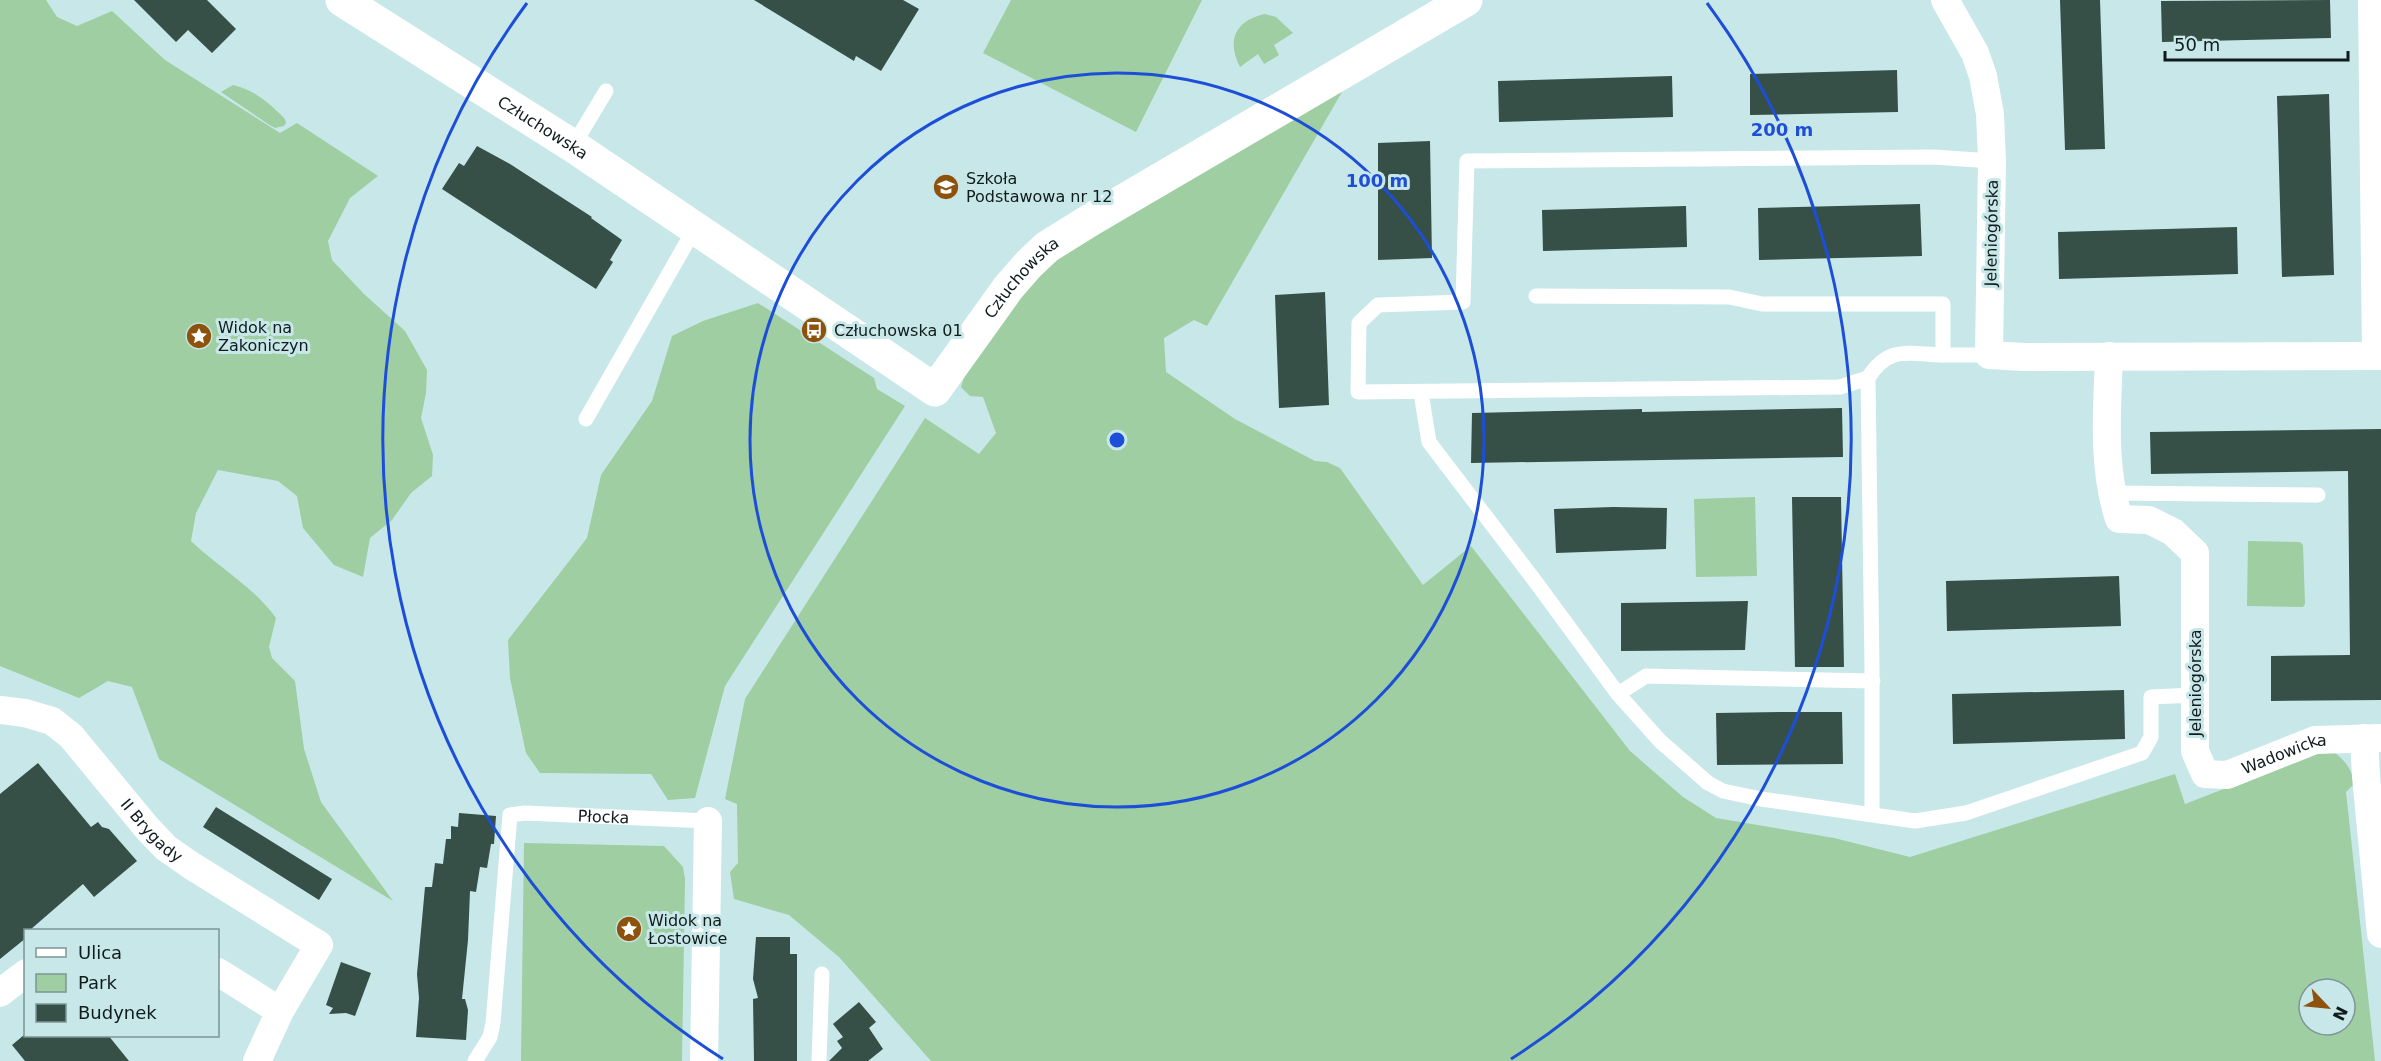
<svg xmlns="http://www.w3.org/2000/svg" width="2381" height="1061" font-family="'DejaVu Sans',sans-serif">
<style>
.green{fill:#9ecea1;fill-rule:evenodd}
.building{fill:#364f47}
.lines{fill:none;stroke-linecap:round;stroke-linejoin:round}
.service{stroke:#fff;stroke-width:15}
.minor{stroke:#fff;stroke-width:28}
.tertiary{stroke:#fff;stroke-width:33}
.ring{fill:none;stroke:#1d4ed8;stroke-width:3}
.labels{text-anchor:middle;stroke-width:6;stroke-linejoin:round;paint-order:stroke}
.street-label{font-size:16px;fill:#101b1c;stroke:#c8e7e9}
.poi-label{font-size:16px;fill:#101b1c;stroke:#c8e7e9;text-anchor:start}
.centre{fill:#1d4ed8;stroke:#c8e7e9;stroke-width:3}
.ring-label{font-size:18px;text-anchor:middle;font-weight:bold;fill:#1d4ed8;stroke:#c8e7e9;stroke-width:6;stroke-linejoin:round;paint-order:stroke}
</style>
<rect width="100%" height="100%" fill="#c8e7e9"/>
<!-- green -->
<path class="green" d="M0 0H46L57 17 77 26 112 11 165 60 280 133 297 123 378 176 350 198 328 241 332 260 364 294 405 331 427 370 426 393 421 418 433 455 432 476 411 493 392 520 370 538 363 577 334 565 303 528 297 496 278 481 218 470 196 513 191 541C218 567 254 587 276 618L269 647 272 658 295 681 304 749 321 802 393 901 159 759 132 687 108 681 79 698 0 666Z
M1011 0H1202L1136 132 983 53Z
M1265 14 1276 17 1293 33 1274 45 1279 55 1264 64 1258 54 1240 67C1226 40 1236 20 1265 14Z
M233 85C255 90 270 104 285 119L286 123 284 126 275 128 268 124 221 92Z
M1346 85 1207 326 1194 320 1164 338 1166 372 1235 419 1315 461 1327 462 1340 468 1423 585 1471 546 1630 751 1683 797 1716 818 1834 838 1910 857 2175 774 2185 804 2319 752 2331 750C2344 759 2352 768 2354 784L2346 792 2375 1061H931L839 957 789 915 734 899 730 872 738 863 737 804 725 799 745 699 925 418 979 454 996 433 983 397 970 396 961 387C967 364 980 350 994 332 1017 301 1037 273 1069 251ZM2309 989H2345V1025H2309Z
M758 303 874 378 877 389 905 406 725 686 695 798 668 800 651 774 540 773 526 753 510 678 508 640 587 538 601 475 652 401 672 336 703 321Z
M1755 497 1757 576 1696 577 1694 499Z
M2248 541 2300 542 2303 545 2305 604 2303 607 2247 606Z
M524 843 664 846 683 867 685 879 682 1061H521Z"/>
<!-- building -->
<path class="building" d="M134 0H207L236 29 212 53 188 30 176 42Z
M754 0H903L919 9 881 71 856 56 854 61Z
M2060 0H2100L2105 149 2065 150Z
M2330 0 2331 38 2162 42 2161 1Z
M1897 70 1898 112 1750 115V74Z
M1672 76 1673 117 1499 122 1498 81Z
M2329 94 2334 275 2282 277 2277 96Z
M1430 141 1432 258 1378 260V143Z
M477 146 510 164 592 217 591 218 622 240 610 260 613 262 596 289 442 189 459 163 464 166Z
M1920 204 1922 256 1759 260 1758 208Z
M1686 206 1687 247 1543 251 1542 210Z
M2237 227 2238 274 2059 279 2058 232Z
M1325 292 1329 405 1279 408 1275 295Z
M1842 408 1843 457 1471 463 1472 413 1642 409V412Z
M2381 429V700L2271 701V656L2350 655 2348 471 2151 474 2150 432Z
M1792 497H1841L1844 667H1795Z
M1613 507 1667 508 1666 549 1556 553 1554 509Z
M2119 576 2121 626 1947 631 1946 581Z
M1748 601 1745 650 1621 651V603Z
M2124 690 2125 739 1953 744 1952 694Z
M1785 712H1842L1843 764 1717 765 1716 713Z
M38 763 91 827 98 822 102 827 109 829 137 861 94 897 83 884 30 930H26V938L0 959V794Z
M216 807 332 879 319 900 203 827Z
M459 813 496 816 494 844H491L487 868 480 867 476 892 470 891 468 940 462 999H465L468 1010 466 1040 416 1037 419 998 417 974 425 887H432L435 863 443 864 446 839H451V826L458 827Z
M756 937H790V954H797V1061H754L753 999 758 998 753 979Z
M341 962 371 973 355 1016 346 1013 329 1014 333 1008 326 1005Z
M859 1002 876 1022 869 1028 883 1049 868 1061H829L842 1048 837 1041 843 1037 833 1024Z
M24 1035H108L129 1061H25L12 1045Z"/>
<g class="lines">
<!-- service -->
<g class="service">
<path d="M573 146 606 91"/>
<path d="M1536 296 1729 297 1762 304H1943V355H1989"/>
<path d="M1868 378C1889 345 1908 354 1943 355"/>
<path d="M1421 393 1429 442 1535 581 1618 694 1660 741 1708 783 1723 791 1761 799 1915 821 1966 813 2142 753 2151 737V697L2195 695"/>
<path d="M586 419 695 228"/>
<path d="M2111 493 2318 495"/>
<path d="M1618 694 1646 676 1873 681"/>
<path d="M1872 814V669L1868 378 1840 387 1358 392 1359 323 1378 305 1463 302 1467 161 1934 157 1992 161"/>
<path id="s1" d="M475 1061 490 1037 493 1023 510 815 525 813 708 821"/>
<path d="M819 1061 822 974"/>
</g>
<!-- minor -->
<g class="minor">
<path d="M1945 0 1975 53 1983 76 1990 114 1992 161 1989 355 2024 357 2381 356"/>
<path d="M2372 0 2376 356"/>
<path id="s2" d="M2109 356C2107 411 2102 466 2119 519L2149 520 2173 532 2195 553V751L2205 774 2227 775 2315 740 2381 738"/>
<path id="s3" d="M0 710 25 713 52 721 71 736 147 828 166 848 192 866 319 945 280 1011 257 1061"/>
<path d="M2364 738 2366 776 2381 934"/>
<path d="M218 972 280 1011"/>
<path d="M0 993 26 973"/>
<path d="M704 1061 708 821"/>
</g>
<!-- tertiary -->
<path class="tertiary" id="s4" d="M342 0 573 146 935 390 1008 288 1029 264 1047 247 1092 219 1466 0"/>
</g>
<!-- distance rings -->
<g class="ring">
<circle cx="1117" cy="440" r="367"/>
<path d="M723 1059A734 734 0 0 1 527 3M1707 3A734 734 0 0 1 1511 1059"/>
</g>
<!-- icons -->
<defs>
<g id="school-disc" transform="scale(1.35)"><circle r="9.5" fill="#8d530d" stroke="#c8e7e9"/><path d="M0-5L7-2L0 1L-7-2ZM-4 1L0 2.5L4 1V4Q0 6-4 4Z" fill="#fff"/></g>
<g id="bus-disc" transform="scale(1.35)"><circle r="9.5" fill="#8d530d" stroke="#c8e7e9"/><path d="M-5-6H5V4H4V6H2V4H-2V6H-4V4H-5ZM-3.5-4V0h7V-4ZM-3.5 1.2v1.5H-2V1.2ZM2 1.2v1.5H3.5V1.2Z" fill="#fff"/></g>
<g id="sight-disc" transform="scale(1.35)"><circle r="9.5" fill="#8d530d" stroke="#c8e7e9"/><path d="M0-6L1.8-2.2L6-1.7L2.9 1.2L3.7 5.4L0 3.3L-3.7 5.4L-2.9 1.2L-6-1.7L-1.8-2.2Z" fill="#fff"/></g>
</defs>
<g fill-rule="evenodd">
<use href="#school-disc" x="946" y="187"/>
<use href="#bus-disc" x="814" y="330"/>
<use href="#sight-disc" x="199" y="336"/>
<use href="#sight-disc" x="629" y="929"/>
</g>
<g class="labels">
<!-- street labels -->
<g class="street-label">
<text dy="6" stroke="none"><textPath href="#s4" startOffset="238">Człuchowska</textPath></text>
<text transform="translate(1991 233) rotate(-89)" y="6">Jeleniogórska</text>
<text dy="6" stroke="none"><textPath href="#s4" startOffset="852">Człuchowska</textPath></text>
<text transform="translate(2195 683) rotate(-90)" y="6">Jeleniogórska</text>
<text dy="6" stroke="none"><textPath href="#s2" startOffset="558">Wadowicka</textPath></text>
<text dy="6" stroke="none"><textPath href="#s1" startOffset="345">Płocka</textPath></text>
<text dy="6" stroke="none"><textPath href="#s3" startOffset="202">II Brygady</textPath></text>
</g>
<!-- poi labels -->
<g class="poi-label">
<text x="966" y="184">Szkoła<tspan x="966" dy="18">Podstawowa nr 12</tspan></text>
<text x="218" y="333">Widok na<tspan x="218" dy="18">Zakoniczyn</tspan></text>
<text x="834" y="336">Człuchowska 01</text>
<text x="648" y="926">Widok na<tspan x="648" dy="18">Łostowice</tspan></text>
</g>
</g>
<circle cx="1117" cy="440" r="9" class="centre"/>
<g class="ring-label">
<text x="1782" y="136">200 m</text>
<text x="1377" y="187">100 m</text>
</g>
<!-- legend -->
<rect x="24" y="929" width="195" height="108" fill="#c8e7e9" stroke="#7e9597" stroke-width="1.5"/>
<rect x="36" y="948" width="30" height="9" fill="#ffffff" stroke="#7e9597" stroke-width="1.5"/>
<text x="78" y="959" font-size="18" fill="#101b1c">Ulica</text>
<rect x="36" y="974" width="30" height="18" fill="#9ecea1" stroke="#7e9597" stroke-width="1.5"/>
<text x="78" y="989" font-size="18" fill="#101b1c">Park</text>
<rect x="36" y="1004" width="30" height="18" fill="#364f47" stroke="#7e9597" stroke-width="1.5"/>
<text x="78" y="1019" font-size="18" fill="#101b1c">Budynek</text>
<!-- north arrow -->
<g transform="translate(2327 1007) rotate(116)"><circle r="28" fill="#c8e7e9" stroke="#7e9597" stroke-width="1.5"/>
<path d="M0-4.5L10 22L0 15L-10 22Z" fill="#8d530d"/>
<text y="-9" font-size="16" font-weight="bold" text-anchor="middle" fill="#101b1c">N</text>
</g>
<!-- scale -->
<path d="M2165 51v9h183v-9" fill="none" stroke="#101b1c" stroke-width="3"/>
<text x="2174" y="51" font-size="18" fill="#101b1c" stroke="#c8e7e9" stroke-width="4.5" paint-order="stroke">50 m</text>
</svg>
